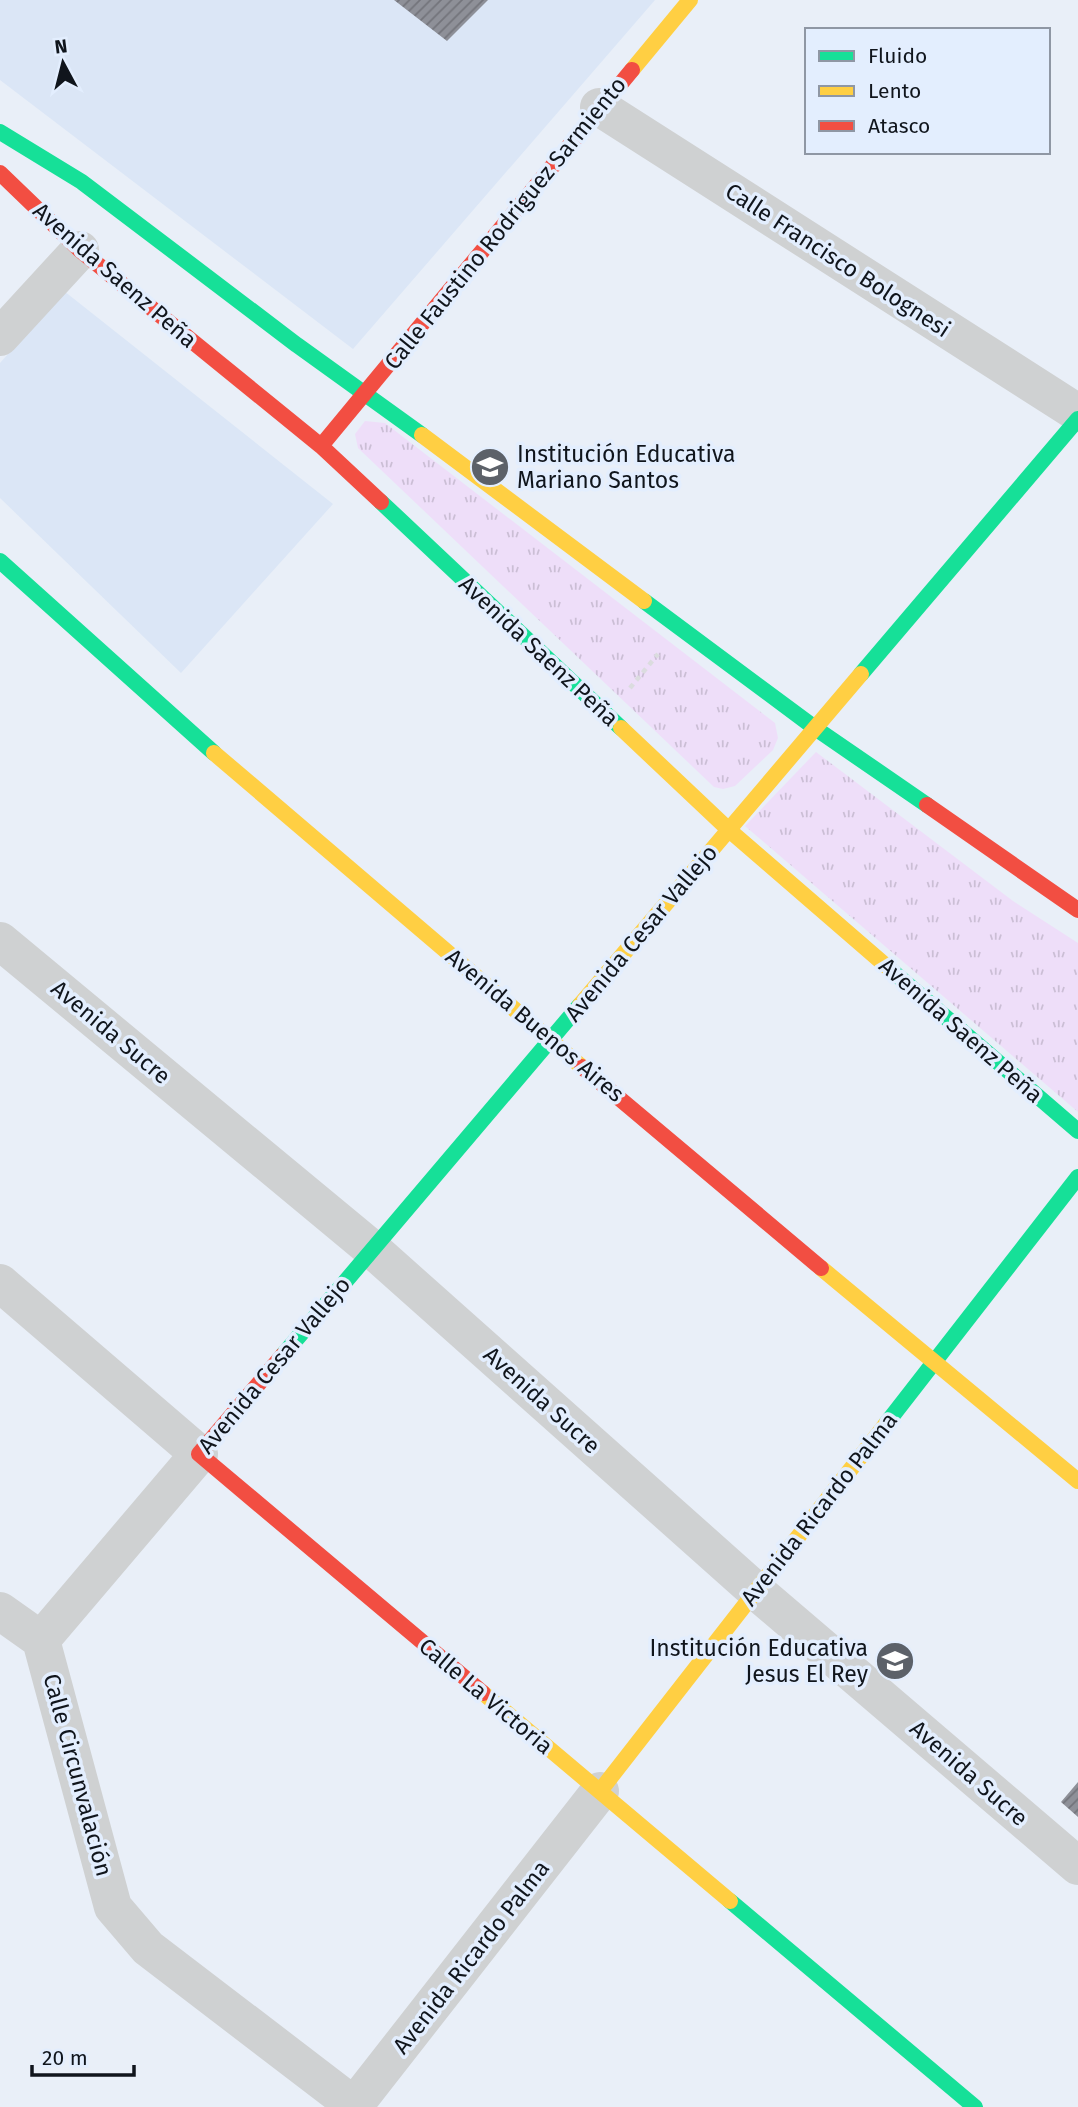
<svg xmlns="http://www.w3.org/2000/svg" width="1078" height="2107" font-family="'Fira Sans',sans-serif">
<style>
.built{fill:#dbe6f6}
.park{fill:url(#park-tufts)}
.building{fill:url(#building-hatch)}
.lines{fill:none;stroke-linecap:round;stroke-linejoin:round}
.path{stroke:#dbdcdf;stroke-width:4.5;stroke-dasharray:5 5;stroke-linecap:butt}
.street{stroke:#cfd1d2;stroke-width:38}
.fast{stroke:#16e098;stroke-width:16}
.slow{stroke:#ffcf43;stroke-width:16}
.jam{stroke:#f24e42;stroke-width:16}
.labels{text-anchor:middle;stroke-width:7;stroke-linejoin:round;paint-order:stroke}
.street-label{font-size:23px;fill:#10151c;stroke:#e3eefe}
.poi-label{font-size:23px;fill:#10151c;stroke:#e3eefe;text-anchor:start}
</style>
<defs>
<pattern id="park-tufts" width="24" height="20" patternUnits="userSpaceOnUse" patternTransform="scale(1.75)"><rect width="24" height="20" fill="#eedef9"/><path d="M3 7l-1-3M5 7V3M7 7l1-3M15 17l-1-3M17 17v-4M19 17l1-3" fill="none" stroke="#cbbed5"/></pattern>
<pattern id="building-hatch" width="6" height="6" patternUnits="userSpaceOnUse" patternTransform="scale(1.75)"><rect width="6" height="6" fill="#8e9098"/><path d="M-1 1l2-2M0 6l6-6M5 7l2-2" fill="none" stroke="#73747b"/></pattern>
</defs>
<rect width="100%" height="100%" fill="#e9eff8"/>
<!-- built -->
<path class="built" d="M0 0H655L353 349 0 80Z
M64 291 333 504 181 673 0 498V363Z"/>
<!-- park -->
<path class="park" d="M365 421 385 423 775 723 778 738 773 750 735 786 723 789 714 787 358 448 355 434Z
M816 752 1013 901 1078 943V1112L745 826Z"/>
<!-- building -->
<path class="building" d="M394 0H488L447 41Z
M1078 1782V1817L1061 1802Z"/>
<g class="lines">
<!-- path -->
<path class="path" d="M630 688 658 654"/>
<!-- street -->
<path class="street" d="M599 107 1078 413
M0 337 80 250
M0 941 373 1250 756 1591 1078 1866
M0 1283 199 1454 41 1640
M0 1611 41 1640 113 1907 148 1948 356 2107
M353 2107 600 1791"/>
<!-- fast -->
<path class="fast" d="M0 132 82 182 297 345 422 435
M381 502 621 728
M0 561 214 753
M644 601 815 728 927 805
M861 674 1078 419
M892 971 1078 1131
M283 1355 580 1005
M886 1424 1078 1177
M730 1901 975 2107"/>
<!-- slow -->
<path class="slow" d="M632 70 690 0
M422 435 644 601
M621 728 729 830 892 971
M214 753 582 1067
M580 1005 861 674
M821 1268 1078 1481
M483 1693 730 1901
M600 1791 886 1424"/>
<!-- jam -->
<path class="jam" d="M0 173 80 250 321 446 381 502
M321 446 632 70
M927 805 1078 910
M582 1067 821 1268
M283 1355 199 1454 483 1693"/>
</g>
<!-- icons -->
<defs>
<g id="school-disc" transform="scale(2.0125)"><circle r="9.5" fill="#5c6169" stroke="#e3eefe"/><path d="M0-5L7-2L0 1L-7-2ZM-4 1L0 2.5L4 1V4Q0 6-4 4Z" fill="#fff"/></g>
</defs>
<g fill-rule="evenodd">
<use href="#school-disc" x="490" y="467"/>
<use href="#school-disc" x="895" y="1661"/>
</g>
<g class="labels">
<!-- street labels -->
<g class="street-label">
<text transform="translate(505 223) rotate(-51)" y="8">Calle Faustino Rodriguez Sarmiento</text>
<text transform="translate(838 260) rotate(33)" y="8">Calle Francisco Bolognesi</text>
<text transform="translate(115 275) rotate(41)" y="8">Avenida Saenz Peña</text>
<text transform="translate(539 651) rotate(43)" y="8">Avenida Saenz Peña</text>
<text transform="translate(641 933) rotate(-50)" y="8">Avenida Cesar Vallejo</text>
<text transform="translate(535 1025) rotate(40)" y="8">Avenida Buenos Aires</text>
<text transform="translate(961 1030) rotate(41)" y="8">Avenida Saenz Peña</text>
<text transform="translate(111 1032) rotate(40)" y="8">Avenida Sucre</text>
<text transform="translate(274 1365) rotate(-50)" y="8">Avenida Cesar Vallejo</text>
<text transform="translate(542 1400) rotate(42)" y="8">Avenida Sucre</text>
<text transform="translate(819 1509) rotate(-52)" y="8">Avenida Ricardo Palma</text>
<text transform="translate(486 1696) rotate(40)" y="8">Calle La Victoria</text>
<text transform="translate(969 1773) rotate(41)" y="8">Avenida Sucre</text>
<text transform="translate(78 1775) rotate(75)" y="8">Calle Circunvalación</text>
<text transform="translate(471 1957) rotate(-52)" y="8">Avenida Ricardo Palma</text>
</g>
<!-- poi labels -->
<g class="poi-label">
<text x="517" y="462">Institución Educativa<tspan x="517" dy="26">Mariano Santos</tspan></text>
<text x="868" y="1656" text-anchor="end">Institución Educativa<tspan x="868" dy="26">Jesus El Rey</tspan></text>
</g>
</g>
<!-- legend -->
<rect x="805" y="28" width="245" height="126" fill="#e3eefe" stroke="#8f97a4" stroke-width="2"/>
<rect x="819" y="51" width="35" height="10" fill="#16e098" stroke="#8f97a4" stroke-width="2"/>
<text x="868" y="63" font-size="21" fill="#10151c">Fluido</text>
<rect x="819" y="86" width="35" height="10" fill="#ffcf43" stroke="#8f97a4" stroke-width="2"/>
<text x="868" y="98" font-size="21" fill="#10151c">Lento</text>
<rect x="819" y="121" width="35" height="10" fill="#f24e42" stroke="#8f97a4" stroke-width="2"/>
<text x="868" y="133" font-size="21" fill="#10151c">Atasco</text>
<!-- north arrow -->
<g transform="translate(63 63) rotate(353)" stroke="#e3eefe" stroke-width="5" paint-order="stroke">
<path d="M0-5L12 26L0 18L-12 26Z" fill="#10151c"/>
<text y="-10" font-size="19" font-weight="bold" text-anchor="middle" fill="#10151c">N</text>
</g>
<!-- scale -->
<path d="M32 2065v10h102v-10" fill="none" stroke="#10151c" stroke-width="3.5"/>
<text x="42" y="2065" font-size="21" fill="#10151c" stroke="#e3eefe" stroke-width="5" paint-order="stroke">20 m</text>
</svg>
